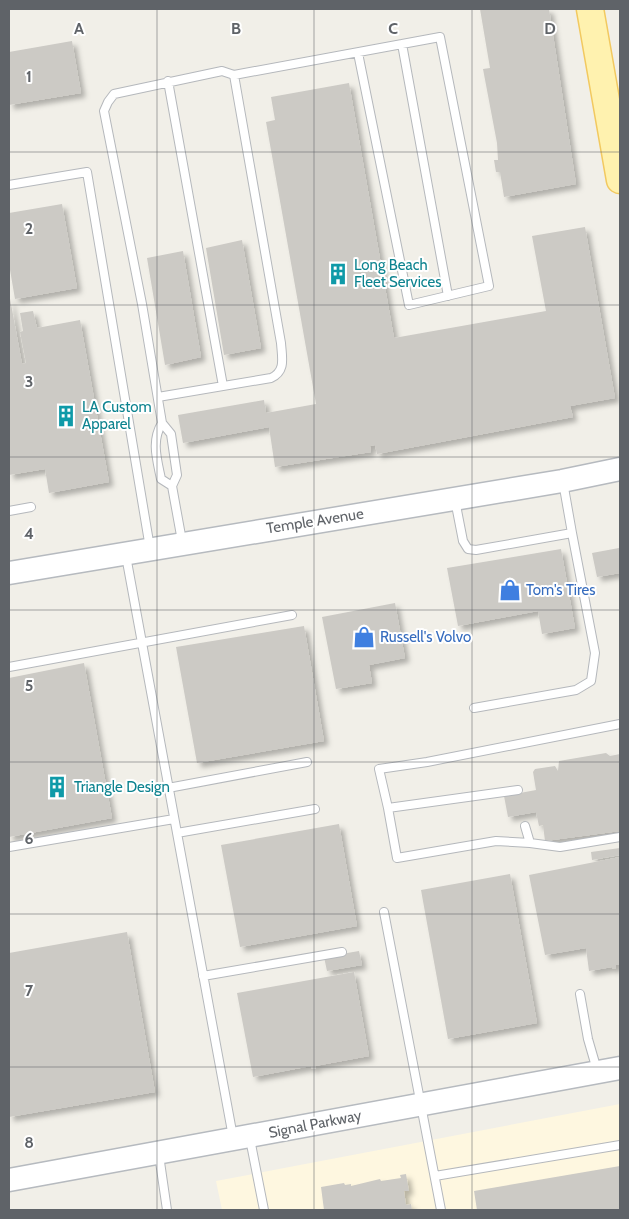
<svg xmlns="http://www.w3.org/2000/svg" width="629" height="1219" font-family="Cabin,sans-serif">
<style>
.commercial{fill:#fef7e0}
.building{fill:#cccac5;filter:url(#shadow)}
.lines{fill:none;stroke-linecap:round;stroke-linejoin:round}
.lane-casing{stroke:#b5b8bc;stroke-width:10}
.secondary-casing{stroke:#b6babf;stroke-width:25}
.primary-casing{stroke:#f2c960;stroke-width:29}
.lane{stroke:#fff;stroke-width:8}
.secondary{stroke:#fff;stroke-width:22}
.primary{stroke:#fff2af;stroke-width:26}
.grid{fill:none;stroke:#5f6368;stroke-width:1;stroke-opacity:0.55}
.labels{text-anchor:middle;stroke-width:4;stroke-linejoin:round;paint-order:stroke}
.culture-label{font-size:15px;fill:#0d838f;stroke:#fff;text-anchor:start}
.street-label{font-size:15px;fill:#5f6368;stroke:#fff}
.shop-label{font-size:15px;fill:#366cbe;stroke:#fff;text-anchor:start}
.grid-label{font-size:16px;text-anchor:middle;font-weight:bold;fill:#5f6368;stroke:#fff;stroke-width:4;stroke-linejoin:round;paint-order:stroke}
</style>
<defs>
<filter id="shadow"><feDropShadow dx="4.5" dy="4.5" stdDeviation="2.5" flood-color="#0004"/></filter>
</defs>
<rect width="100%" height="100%" fill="#f1efe8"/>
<!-- commercial -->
<path class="commercial" d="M620 1104V1210H222L216 1181Z"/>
<!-- building -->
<path class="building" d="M480 9H549L576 184 504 197 500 172H496L494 160H498L497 143 483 69 490 68Z
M72 41 81 93 9 105V52Z
M349 83 394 338 546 311 532 236 585 227 615 398 570 406 573 417 377 454 375 445 370 446 371 452 275 467 269 427 183 443 178 415 264 400 266 413 316 404 266 122 275 120 271 97Z
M62 204 77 288 15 299 9 264V213Z
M242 240 261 348 224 355 206 248Z
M183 251 201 357 165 365 147 258Z
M9 293 22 364 26 363 20 332 23 331 20 313 33 311 37 328 80 320 109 482 49 493 45 469 9 475Z
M619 548 620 573 597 577 592 553Z
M561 549 575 628 542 634 538 611 458 626 447 568Z
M395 603 405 658 369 665 372 683 336 689 322 617Z
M304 626 324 741 197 763 176 647Z
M84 663 112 818 9 837V678Z
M606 753 610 756 620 754V831L545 841 543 825 539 826 536 812 508 817 504 796 536 790 533 772 535 769 555 766 558 771 559 761Z
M339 824 357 926 240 947 221 845Z
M620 848V855L592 860 591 852Z
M620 857V965H616V968L612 969V967L589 971 586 948 545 955 529 875Z
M510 874 537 1023 448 1039 421 890Z
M127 932 155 1092 9 1117V953Z
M359 951 362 965 327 971 324 957Z
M354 972 369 1056 315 1066 316 1068 311 1069V1066L253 1077 237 993Z
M620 1166V1210H477L474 1191Z
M406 1174 409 1191H404L406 1205 411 1204 412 1210H324L321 1187 344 1183 345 1185 351 1184V1186L380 1179 381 1181 401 1178 400 1175Z"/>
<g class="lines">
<!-- lane casing -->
<g class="lane-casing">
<path id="lane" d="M402 44 448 296
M234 75 440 37 489 286 409 305 358 53
M168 81 223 386
M9 185 87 172 150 548
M158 397 271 378C286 371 282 358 281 343L234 75 222 71 114 94 108 102 104 111 142 304 162 423 171 434 177 475 172 486 182 541
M162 423C151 441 157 459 161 479L172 486
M455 500 463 541 468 549 476 550 572 533 563 482
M9 511 31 507
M126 556 233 1137
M9 667 292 615
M474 708 576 690 591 681 595 653 572 533
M168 788 307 762
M518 790 388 808 379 769 427 762 620 724
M388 808 397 858 496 841 530 843
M525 826 530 843 560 847 620 837
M177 833 315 809
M9 847 174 819
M384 912 441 1210
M203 976 342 952
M580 994 588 1039 597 1070
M250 1139 264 1210
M159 1155 167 1210
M435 1176 620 1145"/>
</g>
<!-- secondary casing -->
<g class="secondary-casing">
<path id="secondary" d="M9 573 562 481 620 469
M9 1180 620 1068"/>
</g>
<!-- primary casing -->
<g class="primary-casing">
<path id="primary" d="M590 9 620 180"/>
</g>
<!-- lane -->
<use href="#lane" class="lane"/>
<!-- secondary -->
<use href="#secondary" class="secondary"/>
<!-- primary -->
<use href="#primary" class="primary"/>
</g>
<!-- grid -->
<path class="grid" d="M157 9V1210M314 9V1210M472 9V1210M9 152H620M9 305H620M9 457H620M9 610H620M9 762H620M9 914H620M9 1067H620"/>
<!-- icons -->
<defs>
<g id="building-bare" transform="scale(1.725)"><path d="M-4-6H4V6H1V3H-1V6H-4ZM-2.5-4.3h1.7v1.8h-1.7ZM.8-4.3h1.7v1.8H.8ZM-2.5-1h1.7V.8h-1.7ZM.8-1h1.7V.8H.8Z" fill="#0f9aa8" stroke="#fff" stroke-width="2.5" paint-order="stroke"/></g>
<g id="shop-bare" transform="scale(1.725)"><path d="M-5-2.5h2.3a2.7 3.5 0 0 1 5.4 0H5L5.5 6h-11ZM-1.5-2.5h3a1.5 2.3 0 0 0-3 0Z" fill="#3f7fe0" stroke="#fff" stroke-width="2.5" paint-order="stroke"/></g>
</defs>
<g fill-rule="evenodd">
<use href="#building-bare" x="338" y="274"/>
<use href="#building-bare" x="66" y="416"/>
<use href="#shop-bare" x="510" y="590"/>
<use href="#shop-bare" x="364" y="637"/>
<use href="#building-bare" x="57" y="787"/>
</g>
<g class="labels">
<!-- culture labels -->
<g class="culture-label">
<text x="354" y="270">Long Beach<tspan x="354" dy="17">Fleet Services</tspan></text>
<text x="82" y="412">LA Custom<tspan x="82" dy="17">Apparel</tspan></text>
<text x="74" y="792">Triangle Design</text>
</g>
<!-- street labels -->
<g class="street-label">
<text transform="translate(315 521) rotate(-9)" y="5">Temple Avenue</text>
<text transform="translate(315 1124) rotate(-11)" y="5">Signal Parkway</text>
</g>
<!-- shop labels -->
<g class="shop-label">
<text x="526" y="595">Tom's Tires</text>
<text x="380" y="642">Russell's Volvo</text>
</g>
</g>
<g class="grid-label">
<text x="79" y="34">A</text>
<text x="236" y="34">B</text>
<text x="393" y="34">C</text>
<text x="550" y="34">D</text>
<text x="29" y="82">1</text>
<text x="29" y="234">2</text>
<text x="29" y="387">3</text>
<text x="29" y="539">4</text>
<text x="29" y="691">5</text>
<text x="29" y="844">6</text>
<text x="29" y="996">7</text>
<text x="29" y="1148">8</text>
</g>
<!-- border -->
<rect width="629" height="1219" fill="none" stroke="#5f6368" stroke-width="20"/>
</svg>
